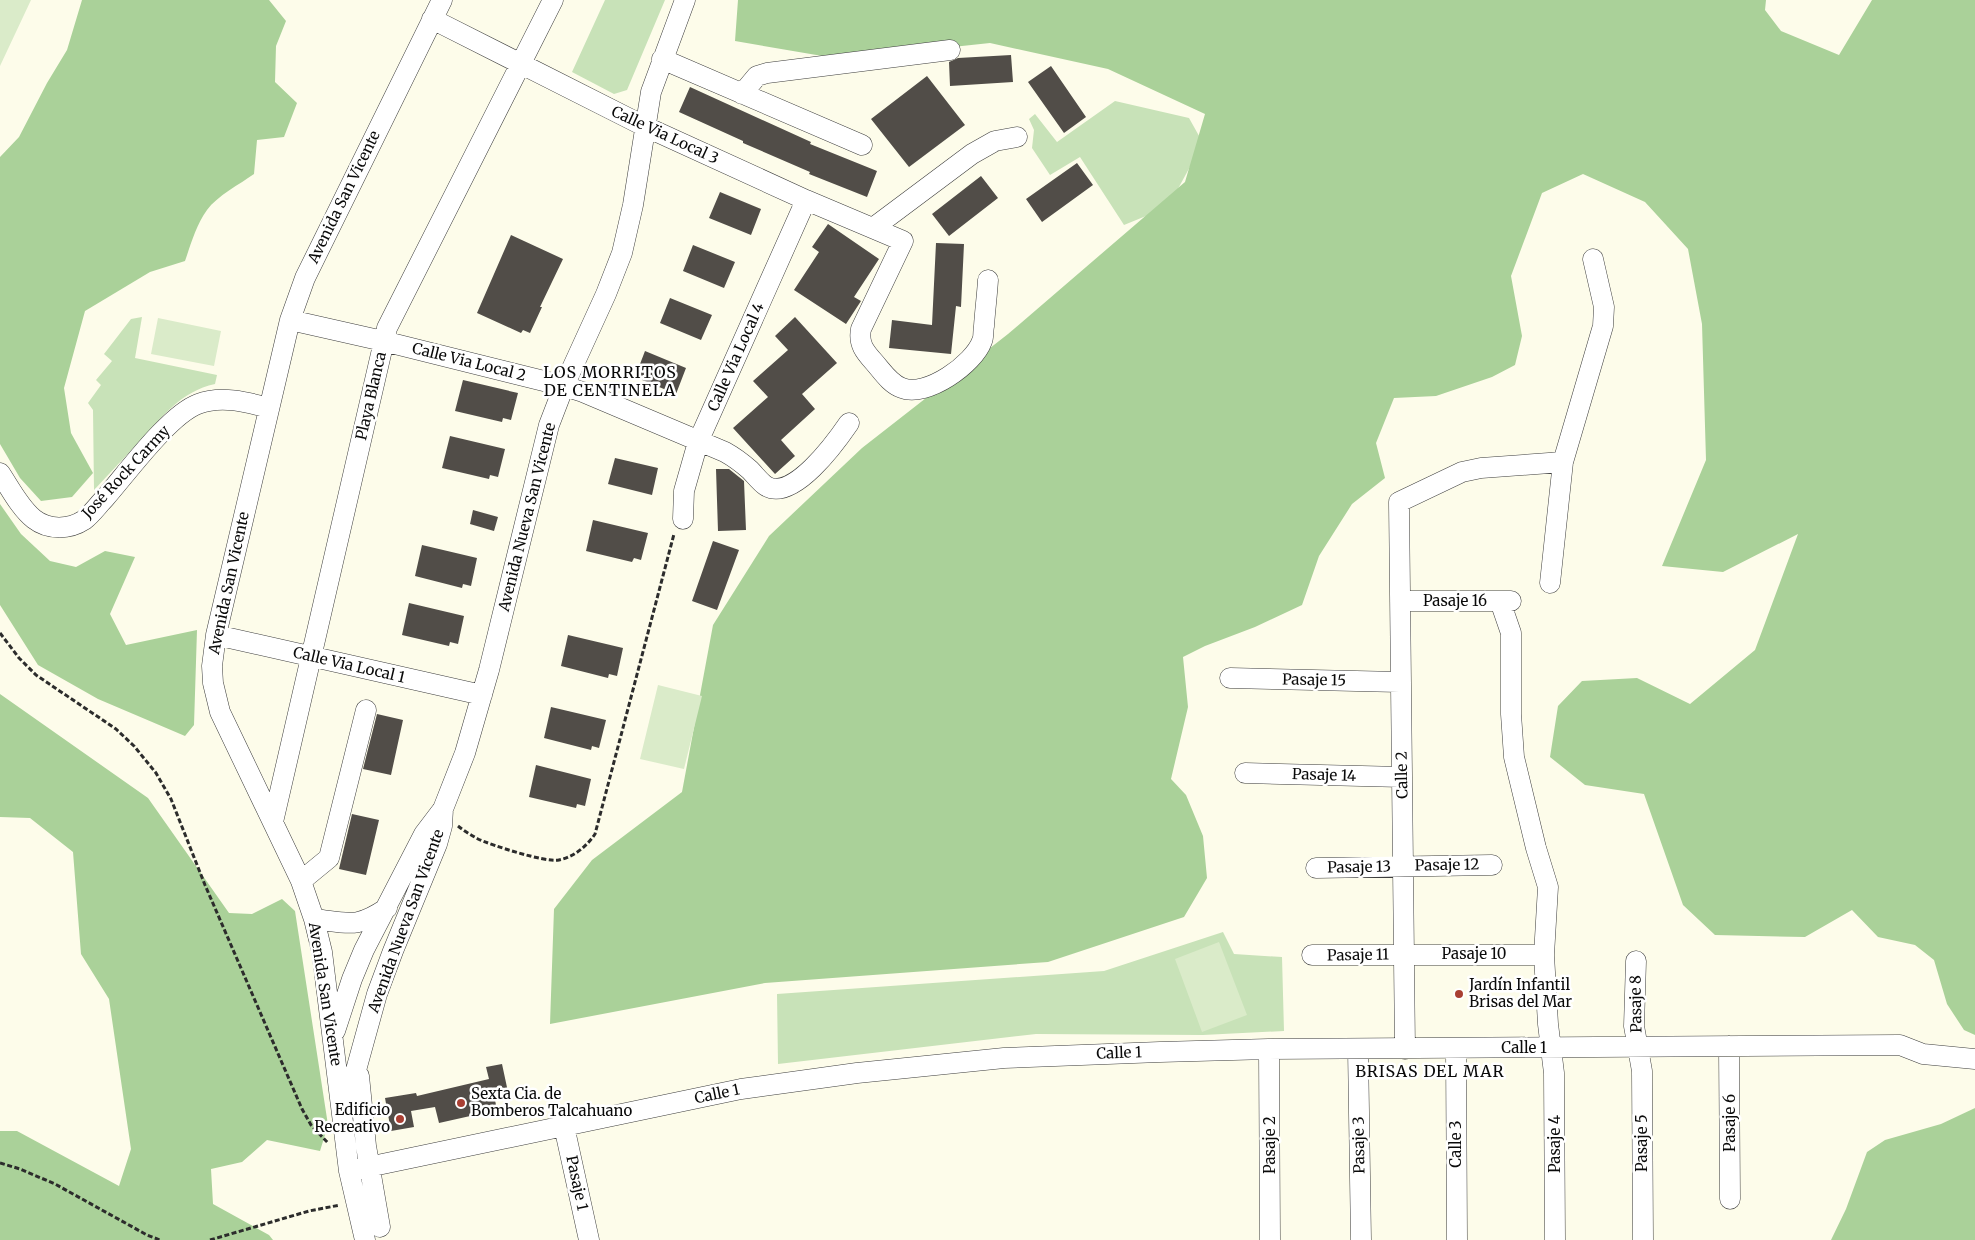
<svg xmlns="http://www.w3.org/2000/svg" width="1975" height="1240" font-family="Merriweather,serif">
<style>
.green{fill:#c8e2b8}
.forest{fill:#aad199}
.pitch{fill:#daebc9}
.building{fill:#514d48}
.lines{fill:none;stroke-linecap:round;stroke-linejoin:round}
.minor-casing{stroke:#3d3d3d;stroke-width:21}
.path{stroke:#2c2c2c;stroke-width:3;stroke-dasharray:5 2.5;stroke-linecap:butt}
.minor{stroke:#fff;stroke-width:20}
.poi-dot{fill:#a93f33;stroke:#fff;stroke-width:2}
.labels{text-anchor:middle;stroke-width:5;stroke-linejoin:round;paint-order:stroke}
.street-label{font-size:15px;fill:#0a0a0a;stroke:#fff}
.poi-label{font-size:15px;fill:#0a0a0a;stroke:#fff;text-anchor:start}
.neighbourhood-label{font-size:16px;letter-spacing:1px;fill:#0a0a0a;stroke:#fff}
</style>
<rect width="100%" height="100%" fill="#fdfcea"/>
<!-- green -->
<path class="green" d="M605 0H665L627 90 614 94 572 72Z
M1115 101 1189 118 1203 143 1168 207 1124 225 1080 157 1050 175 1032 148 1034 130 1029 119 1035 114 1057 142Z
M142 317 135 358 217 375 215 384C181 391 161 418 139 442 124 458 109 474 94 490L93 410 88 403 101 385 96 380 112 361 104 354 131 319Z
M1223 932 1234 954 1282 957 1284 1031 1203 1035 1036 1034 778 1064 777 994 1104 971Z"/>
<!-- forest -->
<path class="forest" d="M82 0H269L286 21 276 46 275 82 297 103 284 137 257 140 254 174C240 184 217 196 207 210 196 225 191 244 185 261L150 272 85 311 64 388 71 433 93 473 72 497 41 501 20 478 0 444V157L19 137 47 83 67 50Z
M738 0H1766L1765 10 1781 31 1839 55 1872 0H1975V1035L1964 1030 1947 1004 1934 960 1915 945 1878 937 1852 910 1805 937 1715 935 1683 905 1644 794 1585 785 1550 757 1558 706 1582 681 1637 678 1690 704 1755 650 1798 534 1723 572 1662 566 1706 460 1702 324 1688 249 1645 202 1583 174 1542 193 1511 276 1522 336 1515 365 1492 377 1436 396 1394 398 1376 443 1385 478 1352 504 1319 556 1302 605 1255 627 1205 646 1183 657 1188 707 1171 779 1186 795 1203 836 1207 878 1184 917 1048 962 765 983 550 1024 554 909 592 860 682 792 713 625 769 536 862 448 1008 334 1185 182 1205 114 1108 69 990 43 840 59 735 41Z
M0 504 21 534 50 561 76 567 105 551 135 557 110 614 126 645 197 630 194 725 185 736 98 699 38 665 0 605Z
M0 694 148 798 229 913 252 914 282 899 295 911 328 1125 320 1151 267 1140 242 1162 211 1169 213 1204 269 1235 273 1240H0V1131H17L119 1186 131 1149 109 999 81 954 73 852 30 818 0 817Z
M1975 1108V1240H1831L1846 1209 1867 1152 1885 1140 1941 1124Z"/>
<!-- pitch -->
<path class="pitch" d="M0 0H31L0 66Z
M158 318 221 331 214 366 151 354Z
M658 685 702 696 684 769 640 759Z
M1219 942 1247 1015 1202 1032 1175 959Z"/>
<!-- building -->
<path class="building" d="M1011 55 1013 82 950 86 949 62 958 58Z
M1051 66 1086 117 1064 133 1028 82Z
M927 76 965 125 909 167 871 119Z
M690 87 811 142 810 144 877 171 867 197 809 174 810 172 743 143V141L679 112Z
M1077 163 1093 185 1042 222 1026 199Z
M981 176 998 198 949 236 932 214Z
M720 192 761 209 751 235 709 218Z
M828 224 879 259 854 297 861 301 846 324 794 290 819 252 812 247Z
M511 235 563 259 540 307H542L530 333 523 330 521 333 477 313Z
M936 243 964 244 961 307 956 306 951 354 889 348 892 320 932 325Z
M693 245 735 262 724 288 683 271Z
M670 298 712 315 701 340 660 323Z
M795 317 837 363 802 394 815 409 781 440 795 456 775 474 733 428 768 397 753 381 788 350 775 336Z
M645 351 686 368 676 394 635 377Z
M463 380 518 393 511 420 503 418 502 422 455 411Z
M450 436 505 449 498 477 490 475 489 479 442 468Z
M615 458 658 468 652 495 608 484Z
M716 469H729L744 481 746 530 718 531Z
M473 510 498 517 494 531 470 524Z
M593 520 648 533 641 560 634 558 632 562 586 551Z
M713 541 739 550 717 610 692 601Z
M422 545 477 558 471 586 463 584 462 588 415 576Z
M409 603 464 616 458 644 450 642 449 646 402 635Z
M568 635 623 648 617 676 609 674 608 678 561 666Z
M551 707 606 720 599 748 592 746 591 750 544 738Z
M377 714 403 720 391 775 363 769Z
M536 765 591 779 585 806 577 804 576 808 529 797Z
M352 814 379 820 366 875 339 869Z
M502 1064 508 1092 494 1095 497 1110 439 1123 435 1107 411 1111 414 1127 391 1131 385 1098 416 1093 417 1096 489 1079 486 1067Z"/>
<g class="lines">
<!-- minor casing -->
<g class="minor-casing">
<path id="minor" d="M432 19 644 126 806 200 903 241 861 329C858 344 865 352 874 362 882 371 890 384 902 388 926 398 974 364 982 341 984 337 983 330 984 326 985 311 987 296 988 280
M662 59 862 145
M742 94 757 76 767 73 950 50
M873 228 972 154 995 141 1017 137
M290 320 383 341 564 386 583 392 725 452C734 457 742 463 750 470 755 475 760 482 766 486 793 502 836 442 849 423
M0 473C10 488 20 508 34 519 48 530 69 530 84 520 92 514 98 505 105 498 127 473 169 415 198 404 221 395 247 402 269 408
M683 519 684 491 698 442 806 200
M1550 583 1563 462
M1400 601H1511
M1500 601 1511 633V714L1514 757 1536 848 1548 887 1544 955 1548 1024 1554 1073 1555 1240
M216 635 482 695
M1230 678 1399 682
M1245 773 1402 777
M273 822 387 328 553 0
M1316 868 1492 865
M301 881 329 858 366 710
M314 919C349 923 356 929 387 908
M1312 955H1544
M1636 961 1634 1026 1642 1071 1643 1240
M335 1031 352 979 364 950 424 834 443 809 465 753 489 670 549 425 564 386 606 294 622 253 633 205 651 92 685 0
M1729 1046 1730 1199
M1456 1048 1457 1240
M1269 1049 1270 1240
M1358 1049 1361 1240
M1405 1049 1399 502 1462 472 1481 468 1563 462 1603 326 1604 307 1593 259
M359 1076 366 1146 380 1227
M345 1110 377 994 393 951 437 844 442 826 443 809
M564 1126 589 1240
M349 1171 741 1089 857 1073 1004 1058 1160 1052 1269 1049 1900 1045 1923 1054 1975 1059
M365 1240 349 1171 322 952 314 919 301 881 220 712 213 683 212 666 216 635 290 320 305 278 442 0"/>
</g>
<!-- path -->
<path class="path" d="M0 633 19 658 36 675 116 729 134 746 156 773 171 799 205 885 302 1109 311 1125 328 1143
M458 826C464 831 471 835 478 839 491 845 546 863 559 860 574 857 587 846 595 834L674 534
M0 1163 20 1169 55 1184 147 1235 160 1240
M210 1240 309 1211 340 1205"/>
<!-- minor -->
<use href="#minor" class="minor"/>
</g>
<!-- markers -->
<g class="poi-dot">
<circle cx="1459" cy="994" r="5"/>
<circle cx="461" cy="1103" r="5"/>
<circle cx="400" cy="1119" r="5"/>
</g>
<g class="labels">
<!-- street labels -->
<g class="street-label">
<text transform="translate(665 135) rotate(25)" y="5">Calle Via Local 3</text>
<text transform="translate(344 197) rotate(-64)" y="5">Avenida San Vicente</text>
<text transform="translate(736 357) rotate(-66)" y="5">Calle Via Local 4</text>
<text transform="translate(469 362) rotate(14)" y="5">Calle Via Local 2</text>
<text transform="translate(371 396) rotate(-77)" y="5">Playa Blanca</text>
<text transform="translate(126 472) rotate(-47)" y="5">José Rock Carmy</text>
<text transform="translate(527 517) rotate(-76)" y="5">Avenida Nueva San Vicente</text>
<text transform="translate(229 583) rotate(-78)" y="5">Avenida San Vicente</text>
<text x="1455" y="606">Pasaje 16</text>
<text transform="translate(349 665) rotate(13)" y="5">Calle Via Local 1</text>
<text transform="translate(1314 680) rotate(1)" y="5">Pasaje 15</text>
<text transform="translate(1324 775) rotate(2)" y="5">Pasaje 14</text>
<text transform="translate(1402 775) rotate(-91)" y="5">Calle 2</text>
<text transform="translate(1447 865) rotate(-1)" y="5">Pasaje 12</text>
<text transform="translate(1359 867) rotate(-1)" y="5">Pasaje 13</text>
<text transform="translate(406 921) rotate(-70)" y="5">Avenida Nueva San Vicente</text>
<text x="1474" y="959">Pasaje 10</text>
<text transform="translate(1358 955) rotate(-1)" y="5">Pasaje 11</text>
<text transform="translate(325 994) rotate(81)" y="5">Avenida San Vicente</text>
<text transform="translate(1636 1004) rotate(-91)" y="5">Pasaje 8</text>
<text x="1524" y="1053">Calle 1</text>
<text transform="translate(1119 1053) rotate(-2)" y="5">Calle 1</text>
<text transform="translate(717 1094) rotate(-12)" y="5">Calle 1</text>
<text transform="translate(1730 1123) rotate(-90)" y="5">Pasaje 6</text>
<text transform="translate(1642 1143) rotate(-90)" y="5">Pasaje 5</text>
<text transform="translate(1456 1144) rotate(-90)" y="5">Calle 3</text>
<text transform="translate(1555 1144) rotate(-90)" y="5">Pasaje 4</text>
<text transform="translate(1270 1145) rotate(-90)" y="5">Pasaje 2</text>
<text transform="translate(1359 1145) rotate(-91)" y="5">Pasaje 3</text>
<text transform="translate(577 1183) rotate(78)" y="5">Pasaje 1</text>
</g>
<!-- poi labels -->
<g class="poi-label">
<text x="1469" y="990">Jardín Infantil<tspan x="1469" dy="17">Brisas del Mar</tspan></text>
<text x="471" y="1099">Sexta Cia. de<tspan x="471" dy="17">Bomberos Talcahuano</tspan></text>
<text x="390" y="1115" text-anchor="end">Edificio<tspan x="390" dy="17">Recreativo</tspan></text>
</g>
<!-- neighbourhood labels -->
<g class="neighbourhood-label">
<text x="610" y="378">LOS MORRITOS<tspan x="610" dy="18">DE CENTINELA</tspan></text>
<text x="1430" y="1077">BRISAS DEL MAR</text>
</g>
</g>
</svg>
